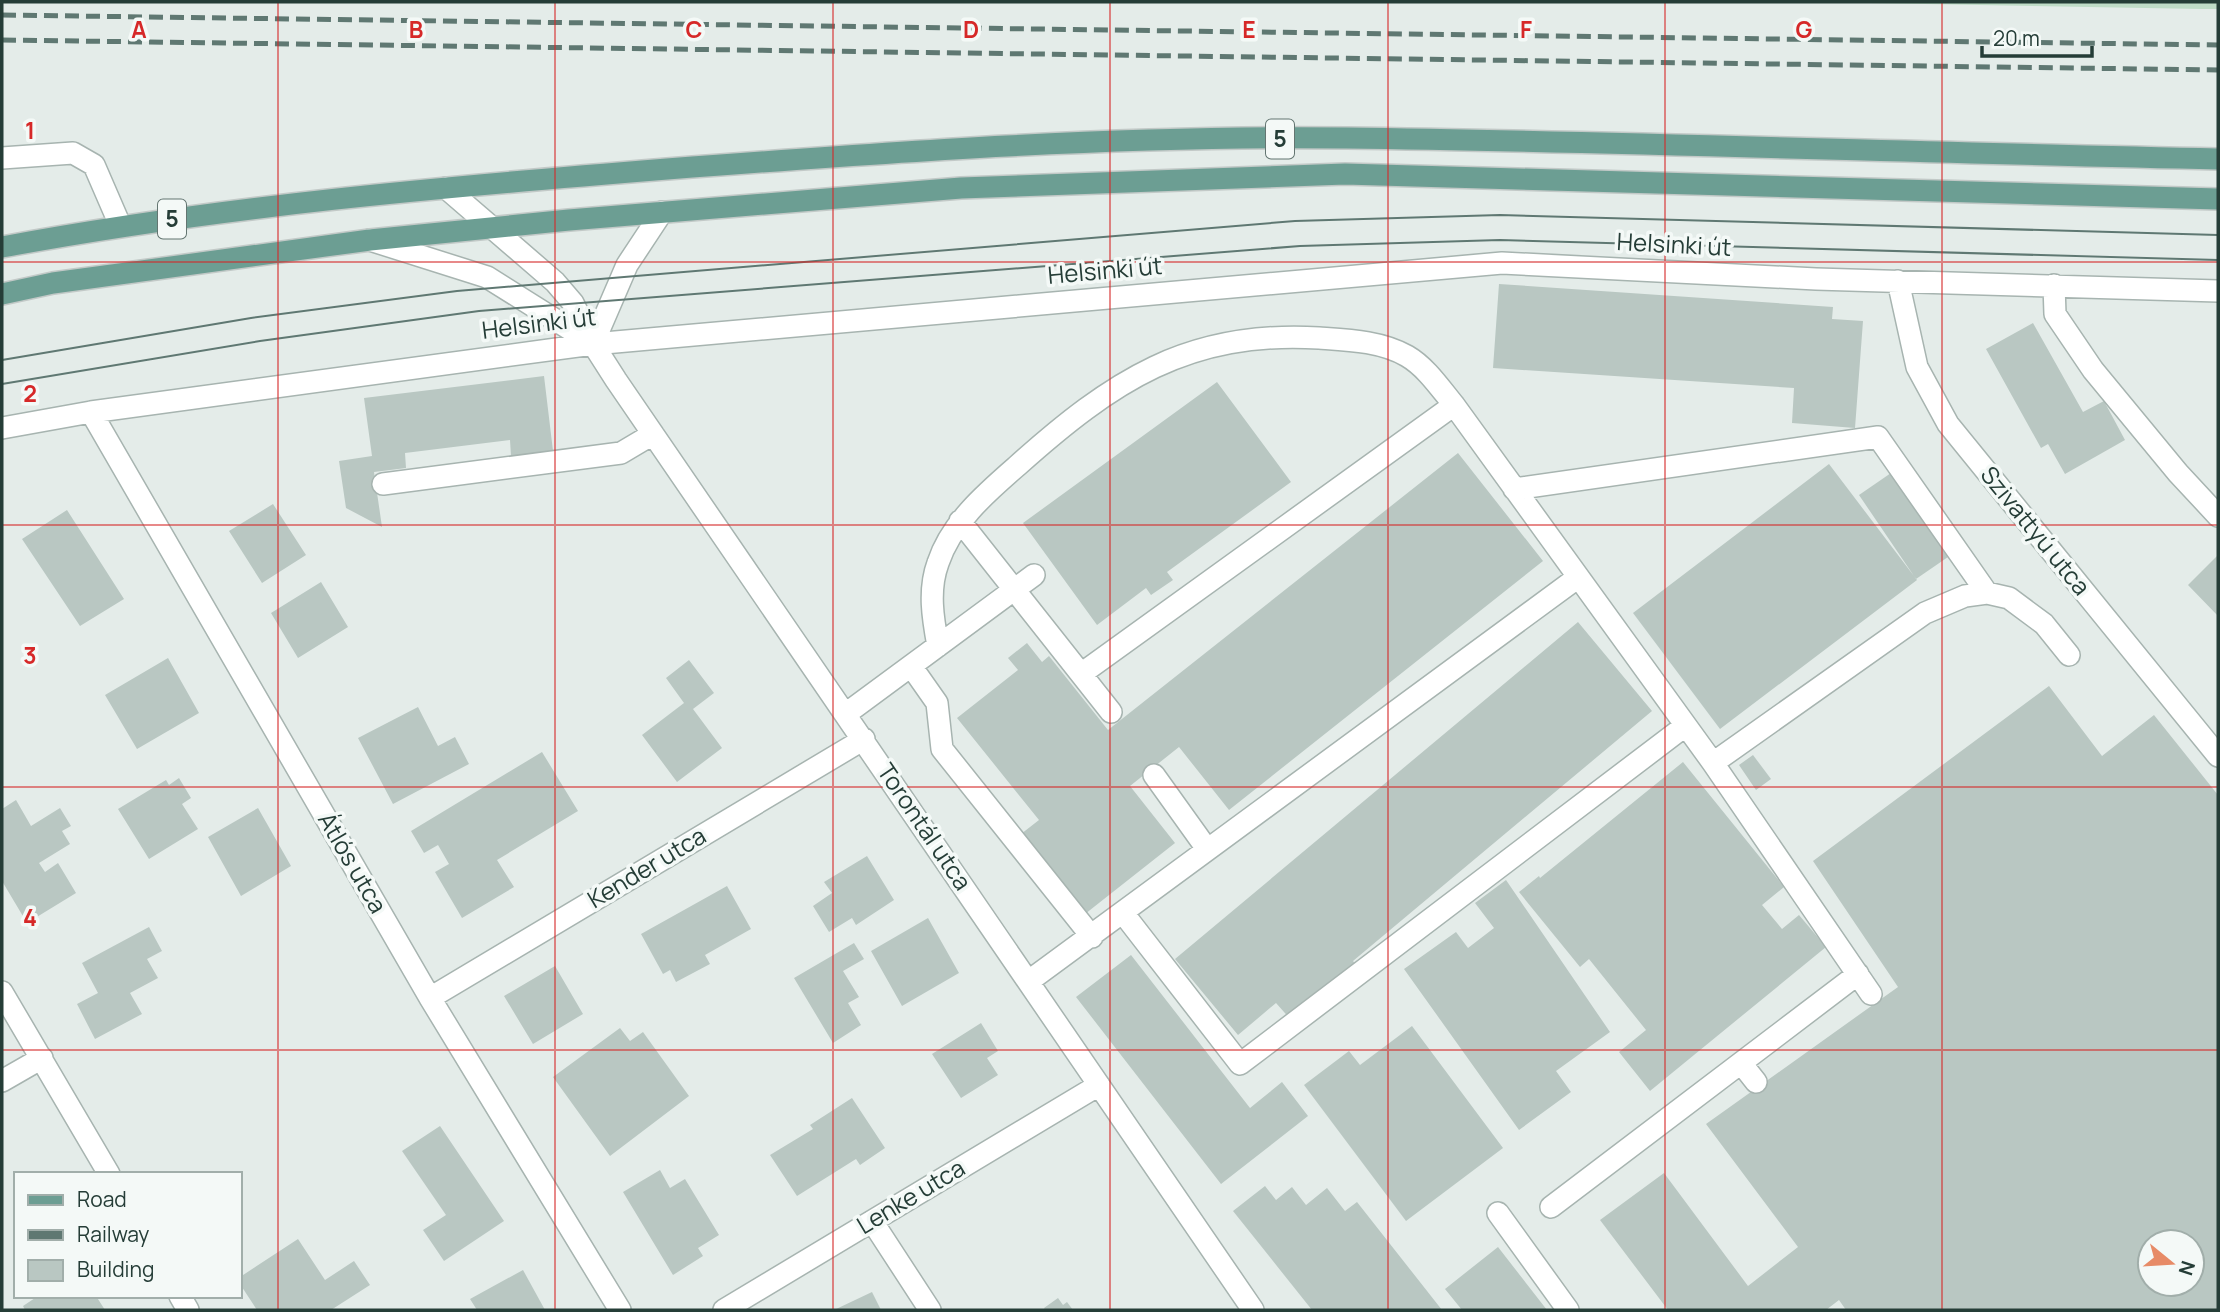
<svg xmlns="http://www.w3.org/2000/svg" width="2220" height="1312" font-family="Manrope,sans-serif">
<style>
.green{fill:#bfdcc7}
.building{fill:#b9c7c2;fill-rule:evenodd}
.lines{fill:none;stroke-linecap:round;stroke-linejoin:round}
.minor-casing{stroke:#a7b4b0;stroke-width:24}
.major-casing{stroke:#c2c9c7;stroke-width:24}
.minor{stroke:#fff;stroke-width:21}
.major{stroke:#6c9e93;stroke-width:21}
.tram{stroke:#5f7872;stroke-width:2}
.rail{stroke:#5f7872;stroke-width:5;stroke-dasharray:14 7;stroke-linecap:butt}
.grid{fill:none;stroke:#d62828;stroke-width:2;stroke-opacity:0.55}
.labels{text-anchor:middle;stroke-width:7;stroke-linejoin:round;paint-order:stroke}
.shield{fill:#f4f9f7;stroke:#637571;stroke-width:2}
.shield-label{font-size:23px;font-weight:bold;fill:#253d37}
.street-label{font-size:24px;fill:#253d37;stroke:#f4f9f7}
.grid-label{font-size:23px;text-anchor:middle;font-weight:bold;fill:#d62828;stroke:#f4f9f7;stroke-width:7;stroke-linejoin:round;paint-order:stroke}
</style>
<rect width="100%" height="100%" fill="#e4ece9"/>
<!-- green -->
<path class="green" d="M1816 2H2218V9H2202Z"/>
<!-- building -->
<path class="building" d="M1499 284 1833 307 1832 319 1863 321 1855 428 1792 423 1794 388 1493 368Z
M2033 323 2083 412 2104 401 2125 440 2065 474 2048 444 2041 448 1986 349Z
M544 376 553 451 511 456 510 440 405 453 406 468 374 472 382 527 346 508 339 461 372 456 364 398Z
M1217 382 1291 482 1167 572 1173 580 1151 595 1146 588 1097 625 1023 523Z
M1458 453 1543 561 1229 810 1179 747 1130 786 1175 843 1085 914 1021 834 1039 820 957 718 1018 670 1008 658 1027 643 1042 662 1049 656 1108 730Z
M1829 464 1917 580 1720 729 1633 613Z
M1891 473 1948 557 1916 579 1859 495Z
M273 504 306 555 262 583 229 531Z
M67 510 124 599 80 626 22 539Z
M2218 555V616L2188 585Z
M321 582 348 627 298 658 271 613Z
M1578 622 1652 711 1353 961 1357 966 1292 1021 1276 1003 1238 1035 1175 959Z
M168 658 199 713 137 749 105 695Z
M689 660 714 693 693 709 722 748 677 782 642 735 684 703 666 678Z
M2049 686 2102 756 2154 715 2218 795V1310H1846L1839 1300 1826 1310H1668L1600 1220 1664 1173 1748 1286 1798 1247 1706 1124 1898 987 1813 861ZM2150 1242H2192V1284H2150Z
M418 707 438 746 455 737 469 764 393 804 358 738Z
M542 752 578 811 497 860 514 887 462 918 435 872 449 864 438 845 424 853 411 831Z
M1753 755 1771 779 1756 790 1739 765Z
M1683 762 1784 887 1762 905 1782 929 1799 915 1826 947 1650 1091 1619 1052 1646 1030 1589 959 1580 967 1519 892 1539 876 1540 878Z
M179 778 191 798 182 804 198 829 149 859 118 809 166 780 169 785Z
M16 800 31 826 60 808 71 826 62 831 70 844 39 863 45 872 58 863 76 893 27 923 2 881V809Z
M258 808 291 866 241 896 208 837Z
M867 856 894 900 856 925 852 918 829 932 813 906 832 893 824 882Z
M1506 880 1610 1032 1556 1071 1571 1092 1519 1130 1404 969 1456 932 1468 948 1494 928 1475 903Z
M727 886 751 929 705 955 710 964 676 982 670 970 663 974 641 934Z
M928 918 959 973 902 1006 871 951Z
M149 927 162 951 147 959 158 978 130 993 142 1014 95 1039 77 1004 98 993 82 963Z
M854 943 864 959 843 971 859 997 848 1003 861 1025 833 1043 794 978Z
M1131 955 1250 1108 1282 1082 1308 1116 1221 1184 1076 997Z
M555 966 583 1014 533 1044 504 996Z
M981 1023 998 1051 987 1058 998 1075 961 1098 932 1054Z
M1412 1026 1503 1148 1406 1221 1304 1085 1349 1051 1360 1065Z
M620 1028 630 1041 643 1032 689 1096 610 1156 553 1077Z
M852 1098 885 1148 860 1165 856 1159 797 1196 770 1155 813 1129 810 1125Z
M440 1126 504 1221 444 1261 423 1230 446 1215 402 1151Z
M660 1170 670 1188 685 1179 719 1235 698 1248 703 1256 673 1275 623 1192Z
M1265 1186 1276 1200 1292 1187 1306 1205 1327 1188 1345 1211 1357 1202 1442 1310H1312L1233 1211Z
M298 1239 325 1280 354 1261 370 1285 331 1310H257L240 1284V1277Z
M1498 1247 1547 1310H1462L1445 1289Z
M523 1270 545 1310H477L470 1299Z
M872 1292 881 1310H834Z
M38 1296H96L105 1310H25L23 1306Z
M1058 1298 1063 1305 1067 1302 1073 1310H1045L1044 1308Z"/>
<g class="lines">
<!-- minor casing -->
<g class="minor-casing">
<path id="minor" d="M2 158 73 153 94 165 120 225
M446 188 555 282 573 303 593 344 616 380 1253 1310
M370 240 487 277 592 343
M1898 281 1917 367 1948 424 2218 756
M2054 285 2055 314 2093 370 2178 473 2218 516
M593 344 627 265 662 212
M91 412 430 998 620 1310
M2 428 91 412 593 344 1502 263 1816 279 2218 291
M383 484 621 453 653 434
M1514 489 1878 437 1987 593
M960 521 1111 712
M938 646C933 619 928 590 938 563 951 523 986 493 1017 466 1112 381 1188 330 1319 338 1348 340 1381 341 1407 356 1426 367 1440 388 1454 405L1713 763 1871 994
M911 666 937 703 942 749 1092 937
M1081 674 1454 405
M847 713 1034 575
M1713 763 1925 613 1965 596 1987 593 2009 598 2044 624 2069 655
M1154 775 1207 849
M1123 913 1240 1064 1685 726
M1029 981 1577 578
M2 992 109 1174
M430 998 864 739
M1741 1063 1756 1082
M2 1081 42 1058
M1551 1207 1858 974
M1498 1213 1568 1310
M872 1221 930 1310
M180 1296 188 1310
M724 1310 1099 1085"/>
</g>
<!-- major casing -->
<g class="major-casing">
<path id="major" d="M2 247C221 206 444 187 667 169 893 152 1120 135 1347 138 1638 142 1928 153 2218 159
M2 294 53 283 370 240 569 220 961 188 1345 174 2218 199"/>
</g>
<!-- minor -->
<use href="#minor" class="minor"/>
<!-- major -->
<use href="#major" class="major"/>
<!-- tram -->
<path class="tram" d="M2 360 251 318 457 291 1295 221 1500 215 2218 235
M2 384 260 341 479 311 1300 246 1500 240 2218 260"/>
<!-- rail -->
<path class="rail" d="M2 15 2218 45
M2 40 2218 70"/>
</g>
<!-- grid -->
<path class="grid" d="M278 2V1310M555 2V1310M833 2V1310M1110 2V1310M1388 2V1310M1665 2V1310M1942 2V1310M2 262H2218M2 525H2218M2 787H2218M2 1050H2218"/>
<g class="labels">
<!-- shield labels -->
<g class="shield">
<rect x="1266" y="119.5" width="28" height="39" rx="5"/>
<rect x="158" y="199.5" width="28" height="39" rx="5"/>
</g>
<g class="shield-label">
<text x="1280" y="147">5</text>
<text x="172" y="227">5</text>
</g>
<!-- street labels -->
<g class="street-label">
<text transform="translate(1674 245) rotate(3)" y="8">Helsinki út</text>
<text transform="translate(1105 271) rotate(-5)" y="8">Helsinki út</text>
<text transform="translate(539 324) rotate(-7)" y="8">Helsinki út</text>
<text transform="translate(2035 531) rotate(51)" y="8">Szivattyú utca</text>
<text transform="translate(924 827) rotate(56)" y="8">Torontál utca</text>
<text transform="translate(352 863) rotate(60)" y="8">Átlós utca</text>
<text transform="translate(647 868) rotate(-31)" y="8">Kender utca</text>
<text transform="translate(911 1197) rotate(-31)" y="8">Lenke utca</text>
</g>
</g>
<g class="grid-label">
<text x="139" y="38">A</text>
<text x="416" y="38">B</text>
<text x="694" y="38">C</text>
<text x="971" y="38">D</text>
<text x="1249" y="38">E</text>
<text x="1526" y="38">F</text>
<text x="1804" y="38">G</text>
<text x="30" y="139">1</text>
<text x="30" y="402">2</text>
<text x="30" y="664">3</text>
<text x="30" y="926">4</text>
</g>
<!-- border -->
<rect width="2220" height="1312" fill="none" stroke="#253d37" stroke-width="7"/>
<!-- legend -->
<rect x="14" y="1172" width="228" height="126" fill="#f4f9f7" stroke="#a1aeaa" stroke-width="2"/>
<rect x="28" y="1195" width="35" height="10" fill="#6c9e93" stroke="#a1aeaa" stroke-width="2"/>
<text x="77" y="1207" font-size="21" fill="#253d37">Road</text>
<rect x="28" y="1230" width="35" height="10" fill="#5f7872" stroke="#a1aeaa" stroke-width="2"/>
<text x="77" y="1242" font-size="21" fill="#253d37">Railway</text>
<rect x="28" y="1260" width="35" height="21" fill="#b9c7c2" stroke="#a1aeaa" stroke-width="2"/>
<text x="77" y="1277" font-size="21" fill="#253d37">Building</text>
<!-- north arrow -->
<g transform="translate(2171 1263) rotate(108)"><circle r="33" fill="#f4f9f7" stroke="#a1aeaa" stroke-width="2"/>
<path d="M0-5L12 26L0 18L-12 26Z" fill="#e78b67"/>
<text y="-10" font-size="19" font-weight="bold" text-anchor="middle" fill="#253d37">N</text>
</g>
<!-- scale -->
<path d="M1982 46v10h110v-10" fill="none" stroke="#253d37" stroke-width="3.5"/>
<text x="1993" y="46" font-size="21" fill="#253d37" stroke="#f4f9f7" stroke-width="5" paint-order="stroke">20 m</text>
</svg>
